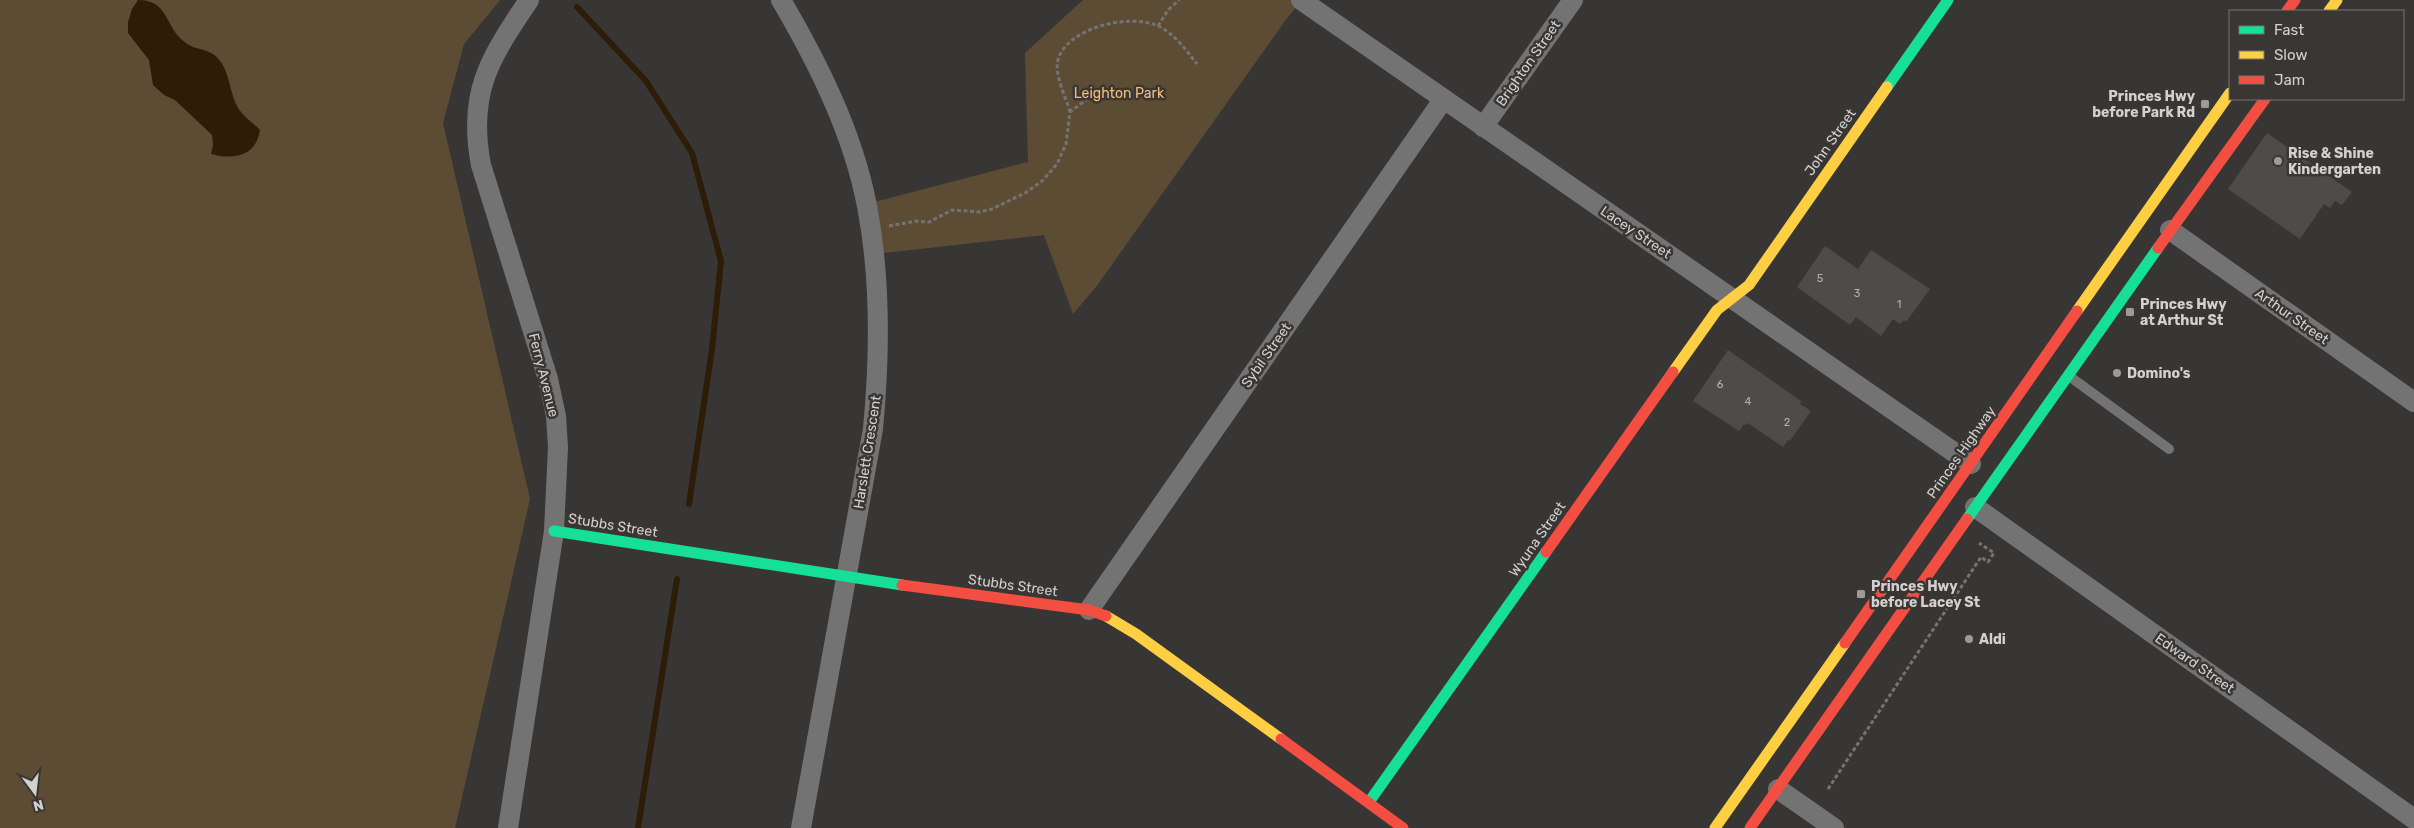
<svg xmlns="http://www.w3.org/2000/svg" width="2414" height="828" font-family="Rubik,sans-serif">
<style>
.green{fill:#5d4c34}
.water{fill:#2d1d06}
.lines{fill:none;stroke-linecap:round;stroke-linejoin:round}
.stream{stroke:#2d1d06;stroke-width:6}
.building{fill:#4d4c4b}
.path{stroke:#747373;stroke-width:3;stroke-dasharray:4 2.5;stroke-linecap:butt}
.lane{stroke:#747373;stroke-width:10}
.street{stroke:#747373;stroke-width:20}
.fast{stroke:#16e098;stroke-width:11}
.slow{stroke:#ffcf43;stroke-width:11}
.jam{stroke:#f24e42;stroke-width:11}
.poi-dot{fill:#9c9b99;stroke:#393634;stroke-width:2}
.labels{text-anchor:middle;stroke-width:5;stroke-linejoin:round;paint-order:stroke}
.number-label{font-size:11px;fill:#b1b0ae}
.street-label{font-size:14px;fill:#d2d1cf;stroke:#393634}
.park-label{font-size:14px;fill:#f5bf76;stroke:#393634}
.poi-label{font-size:14px;font-weight:bold;fill:#d2d1cf;stroke:#393634;text-anchor:start}
</style>
<rect width="100%" height="100%" fill="#383635"/>
<!-- green -->
<path class="green" d="M0 0H500L464 44 443 123 530 499 455 828H0Z
M1083 0H1302L1285 21 1096 287 1073 314 1044 235 875 254 867 204 1028 162 1025 53Z"/>
<!-- water -->
<path class="water" d="M138 0C170 0 164 28 186 43 198 52 211 47 221 62 231 77 230 98 241 112 246 119 254 123 260 130 256 157 233 160 211 154L213 145 212 135 175 100 164 95 153 85 149 60 128 33V22L132 9Z"/>
<g class="lines">
<!-- stream -->
<path class="stream" d="M577 7 646 81 692 153 721 261 712 349 689 504
M638 828 677 579"/>
</g>
<!-- building -->
<path class="building" d="M2267 133 2352 192 2342 205 2335 201 2330 208 2324 204 2300 239 2228 189Z
M1825 246 1858 269 1871 250 1930 289 1906 322 1904 320 1900 324 1893 319 1881 336 1856 317 1850 325 1797 287Z
M1728 350 1801 401 1800 404 1811 411 1790 441 1788 440 1783 447 1748 423 1746 425 1744 424 1739 431 1693 401Z"/>
<g class="lines">
<!-- path -->
<path class="path" d="M1158 26 1168 10 1179 0
M1070 112C1066 97 1054 75 1058 60 1067 27 1131 13 1158 26 1175 34 1186 50 1197 64
M889 226 916 221 929 222 952 210 980 212 992 209 1025 193 1042 181 1057 164 1066 144 1070 112 1094 94
M1828 789 1981 557 1988 562 1994 553 1979 543"/>
<!-- lane -->
<path class="lane" d="M2069 376 2169 449"/>
<!-- street -->
<path class="street" d="M781 0C818 63 853 133 867 206 881 279 880 355 873 429L801 828
M1301 0 1971 464
M1483 127 1573 0
M2170 230 2414 402
M1975 507 2414 819
M1089 610 1443 100
M1778 789 1834 828
M508 828 554 531 558 447 556 416 548 379 481 165C467 92 490 58 529 0"/>
<!-- fast -->
<path class="fast" d="M1887 87 1948 0
M1967 519 2158 248
M554 531 902 585
M1369 802 1546 552"/>
<!-- slow -->
<path class="slow" d="M2329 11 2337 0
M2077 311 2230 93
M1673 372 1717 310 1749 285 1887 87
M1106 616 1136 634 1281 739
M1715 828 1845 643"/>
<!-- jam -->
<path class="jam" d="M2287 11 2295 0
M2158 248 2265 99
M1546 552 1673 372
M902 585 1089 610 1106 616
M1845 643 2077 311
M1281 739 1403 828
M1750 828 1967 519"/>
</g>
<!-- markers -->
<g class="poi-dot">
<rect x="2200" y="99" width="10" height="10" rx="2.5"/>
<circle cx="2278" cy="161" r="5"/>
<rect x="2125" y="307" width="10" height="10" rx="2.5"/>
<circle cx="2117" cy="373" r="5"/>
<rect x="1856" y="589" width="10" height="10" rx="2.5"/>
<circle cx="1969" cy="639" r="5"/>
</g>
<g class="labels">
<!-- number labels -->
<g class="number-label">
<text x="1820" y="282">5</text>
<text x="1857" y="297">3</text>
<text x="1899" y="308">1</text>
<text x="1720" y="388">6</text>
<text x="1748" y="405">4</text>
<text x="1787" y="426">2</text>
</g>
<!-- street labels -->
<g class="street-label">
<text transform="translate(1528 63) rotate(-55)" y="5">Brighton Street</text>
<text transform="translate(1830 142) rotate(-55)" y="5">John Street</text>
<text transform="translate(1636 232) rotate(34)" y="5">Lacey Street</text>
<text transform="translate(2292 316) rotate(35)" y="5">Arthur Street</text>
<text transform="translate(1266 355) rotate(-55)" y="5">Sybil Street</text>
<text transform="translate(544 375) rotate(76)" y="5">Ferry Avenue</text>
<text transform="translate(867 452) rotate(-81)" y="5">Harslett Crescent</text>
<text transform="translate(1961 452) rotate(-55)" y="5">Princes Highway</text>
<text transform="translate(613 525) rotate(9)" y="5">Stubbs Street</text>
<text transform="translate(1537 539) rotate(-55)" y="5">Wyuna Street</text>
<text transform="translate(1013 585) rotate(8)" y="5">Stubbs Street</text>
<text transform="translate(2195 663) rotate(35)" y="5">Edward Street</text>
</g>
<!-- park labels -->
<g class="park-label">
<text x="1119" y="98">Leighton Park</text>
</g>
<!-- poi labels -->
<g class="poi-label">
<text x="2195" y="101" text-anchor="end">Princes Hwy<tspan x="2195" dy="16">before Park Rd</tspan></text>
<text x="2288" y="158">Rise &amp; Shine<tspan x="2288" dy="16">Kindergarten</tspan></text>
<text x="2140" y="309">Princes Hwy<tspan x="2140" dy="16">at Arthur St</tspan></text>
<text x="2127" y="378">Domino's</text>
<text x="1871" y="591">Princes Hwy<tspan x="1871" dy="16">before Lacey St</tspan></text>
<text x="1979" y="644">Aldi</text>
</g>
</g>
<!-- legend -->
<rect x="2229" y="10" width="175" height="90" fill="#393634" stroke="#767472"/>
<rect x="2239" y="26" width="25" height="8" fill="#16e098" stroke="#767472"/>
<text x="2274" y="35" font-size="15" fill="#d2d1cf">Fast</text>
<rect x="2239" y="51" width="25" height="8" fill="#ffcf43" stroke="#767472"/>
<text x="2274" y="60" font-size="15" fill="#d2d1cf">Slow</text>
<rect x="2239" y="76" width="25" height="8" fill="#f24e42" stroke="#767472"/>
<text x="2274" y="85" font-size="15" fill="#d2d1cf">Jam</text>
<!-- north arrow -->
<g transform="translate(35 793) rotate(165)" stroke="#393634" stroke-width="4" paint-order="stroke">
<path d="M0-4L9 19L0 12L-9 19Z" fill="#d2d1cf"/>
<text y="-8" font-size="14" font-weight="bold" text-anchor="middle" fill="#d2d1cf">N</text>
</g>
</svg>
